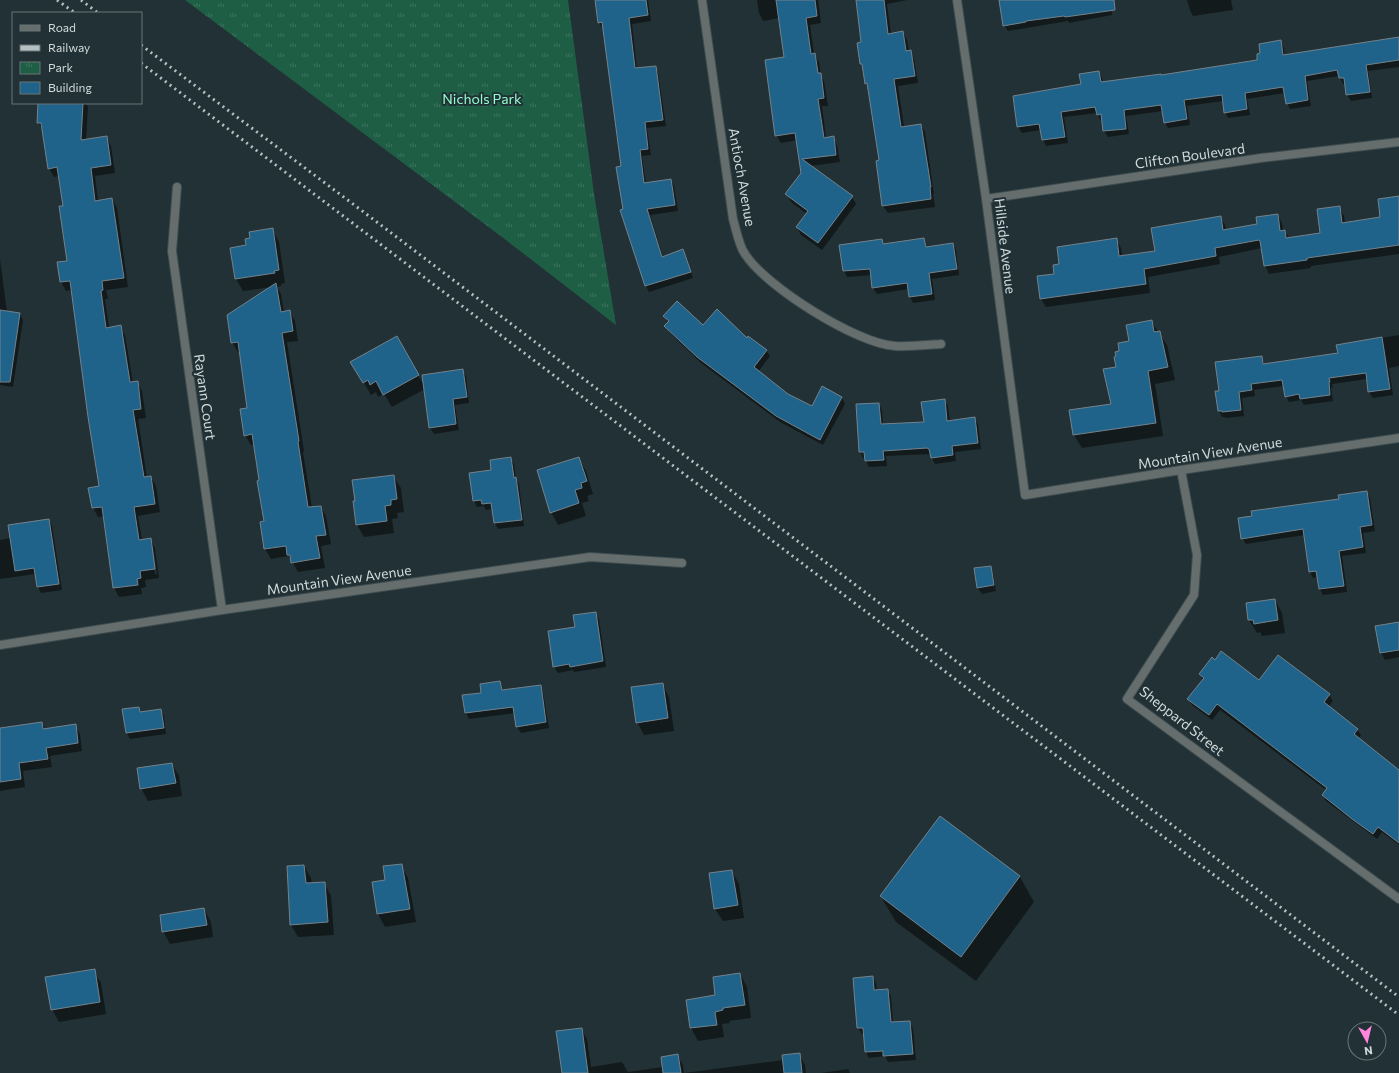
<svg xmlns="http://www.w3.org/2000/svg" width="1399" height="1073" font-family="Commissioner,sans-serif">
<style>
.park{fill:url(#park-tufts)}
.shadow{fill:#0007;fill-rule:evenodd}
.building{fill:#1f638a;stroke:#74828b}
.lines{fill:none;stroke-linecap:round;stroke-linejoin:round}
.street-casing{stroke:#3e4c50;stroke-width:10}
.street{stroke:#666e6d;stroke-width:8}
.rail{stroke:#b4bfc1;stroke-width:3;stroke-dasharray:2 4;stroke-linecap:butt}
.labels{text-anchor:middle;stroke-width:4;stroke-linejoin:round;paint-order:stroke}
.park-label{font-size:14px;fill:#91fece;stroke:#223135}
.street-label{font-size:14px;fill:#d0dadc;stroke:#223135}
</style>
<defs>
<pattern id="park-tufts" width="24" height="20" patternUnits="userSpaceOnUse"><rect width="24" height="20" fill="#1e5e45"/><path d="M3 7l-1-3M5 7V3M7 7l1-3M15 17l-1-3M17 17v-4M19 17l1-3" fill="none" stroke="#3e745f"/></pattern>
</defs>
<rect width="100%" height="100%" fill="#223135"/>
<!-- park -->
<path class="park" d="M185 0H568L594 194 616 325 502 237Z"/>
<!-- shadow -->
<path class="shadow" d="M594 0H648L651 21 632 24 637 69 655 67 658 73 666 126 647 128 651 155 642 156 646 183 671 180 674 186 678 211 650 215 663 257 683 251 686 257 693 278 649 292 646 286 621 211 624 210 622 167 604 28H602L599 22 597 6Z
M757 0H818L821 23 810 25 814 54 819 62 821 76 824 81 828 106H822L826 138 833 137 837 145 840 162 810 166 852 197 856 204 822 250 801 235 797 227 807 214 791 202 787 194 802 174 798 140 781 143 776 135 785 58 780 18 763 21 759 13Z
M857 0H907L887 4 891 34 903 32 907 40 909 51H910L914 59 918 83 898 86 904 127 921 125 925 132 934 194H933L935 207 888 213 883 206 877 161H880L869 89 866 83 864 68 861 64 863 43Z
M1004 0H1110L1112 15 1069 23 1068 21 1008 31 1004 25Z
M1187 0H1231L1233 10 1193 16 1190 10Z
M1399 39V67L1368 71 1372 98 1351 101 1347 95 1346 84H1343L1339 76 1307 81 1311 106 1290 109 1287 103 1285 93 1247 99 1250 115 1228 118 1225 112 1223 101 1187 106 1190 125 1168 128 1165 122 1163 111 1126 116 1129 134 1108 137 1104 131 1103 120 1101 121 1097 113 1064 117 1068 143 1046 146 1043 140 1041 130 1022 133 1018 127 1082 85 1099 72 1102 78 1103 83 1161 76 1259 61 1281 42 1284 48 1285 56Z
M39 103H86L88 107 86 141 106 137 111 146 115 173 95 176 98 201 112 199 117 208 128 287 106 290 108 299H105L109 328 120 327 125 335 133 383 137 382 142 391 146 418 138 419 147 478 151 477 156 486 160 512 138 516 142 540 150 539 155 548 159 578 145 580 146 587 141 588 142 594 119 597 114 588 104 516 98 517 93 508 90 489 100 487 72 290 66 291 61 282 58 263 68 261 64 206 59 176 54 177 49 168 43 131 38 122ZM151 547H153L157 574H155Z
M1399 197V254L1311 266V268L1269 274 1265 265 1262 248 1219 257 1220 264 1148 277 1150 293 1046 307 1041 299 1055 274 1116 239 1121 248 1122 256 1156 252 1220 217 1225 225 1226 230 1258 225 1278 215 1282 223 1283 231H1285L1289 238 1321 234 1339 207 1344 216 1345 223 1381 218Z
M272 229 279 242 285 283 281 284V286L277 287 281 294 284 312 289 311 295 321 298 341 287 342 304 451 303 452 312 508 321 507 326 516 331 544 321 546 325 568 298 572 289 556 271 559 265 549V522L255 444 251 445 245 435 248 409 240 352H238L232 342 271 287 243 291 236 279 247 246Z
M924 239 928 248 953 244 956 250 959 275 932 279 935 300 913 303 910 297 909 289 877 294 873 288 872 275 847 277 844 271 840 246 881 240 884 244Z
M0 259 7 312 20 314 23 320 13 387 0 385Z
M664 316 747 339 766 350 770 356 758 372 788 395 812 407 822 388 842 398 845 404 823 445 780 422 701 363 669 332 666 326 669 323Z
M1151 321 1167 345 1175 380 1155 384 1163 436 1082 448 1074 435 1112 405 1117 367 1120 351Z
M1399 335V366L1389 368 1393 395 1373 398 1369 392 1367 379 1332 384 1333 387 1331 388 1333 401 1304 405 1301 400 1289 402 1286 396 1284 386 1254 390 1255 396 1242 398 1244 416 1226 418 1225 417H1222L1219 411 1220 392 1261 357 1265 365 1339 354 1338 345Z
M396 337 425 387 462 370 466 376 469 403 455 405 459 430 434 434 430 428 425 389 392 407 384 394 378 397 376 392 371 395 352 362Z
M944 400 948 406 950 421 975 418 978 424 981 449 955 452 956 461 935 464 932 458 931 454 886 456 887 466 869 467 866 461 865 458H863L860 452 879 404 882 410 883 425 925 423Z
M510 458 514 464 516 479 519 484 524 526 498 529 495 523 493 509 486 510 484 506 477 507 474 501 470 474 493 471Z
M579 459 586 471 593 494 587 496 589 501 582 503 586 516 558 525 551 512Z
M393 476 401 488 404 512 397 513 398 518 392 519 394 533 364 537 357 525 356 502Z
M1366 492 1370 498 1375 531 1363 533 1366 553 1342 556 1347 592 1323 595 1320 589 1318 577 1313 578 1310 572 1305 535 1246 544 1242 538 1340 500Z
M49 520 52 526 62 590 41 593 38 587 36 574 0 579V540L11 538Z
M990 567 993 573 996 591 982 594 978 588Z
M1275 600 1282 613 1285 633 1262 636 1260 632 1257 633 1249 620 1247 604Z
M595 613 599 619 606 667 574 672 573 670 558 673 554 667 549 632 576 628Z
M1399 623V657L1385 660 1381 653 1376 626Z
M1215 661 1260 681 1329 695 1333 701 1328 707 1357 729 1361 735 1358 739 1399 771V845L1382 832 1377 839 1326 801 1323 795 1326 790 1220 710 1212 720 1192 705 1188 699 1203 680 1200 674Z
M500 682 504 691 540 686 543 692 549 728 521 733 517 727 515 713 469 719 466 713 463 696 482 694Z
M662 684 669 697 674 731 644 735 637 722Z
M139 708 141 713 160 710 164 716 166 734 130 739 127 733Z
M42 723 46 730 75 726 80 734 82 751 50 756 52 767 23 771 25 787 0 791V729Z
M172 764 179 776 182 796 148 801 141 788Z
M940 818 1020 877 1034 902 976 981 896 922 881 897Z
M401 865 408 878 416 922 385 927 378 914 373 883 386 881Z
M304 866 311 878 312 884 324 883 331 896 334 935 298 937 291 925Z
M732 871 739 884 744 918 723 921 715 909Z
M204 909 211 922 213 937 170 944 163 931Z
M94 971 101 983 106 1014 59 1022 52 1009Z
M740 974 747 987 751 1018 729 1021 730 1023 722 1024 724 1037 698 1041 691 1028 687 1001 716 996Z
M873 977 876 983 877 991 887 990 891 996 893 1023 909 1022 913 1028 916 1060 888 1062 885 1056 869 1058 866 1052 864 1034H862L858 1028Z
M581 1029 587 1039 591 1067 622 1062 628 1072 663 1067 677 1055 683 1065 684 1073 784 1060 799 1054 805 1065 806 1073H563Z
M848 1069 850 1073H821Z"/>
<!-- building -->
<path class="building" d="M595 0H646L648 15 629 18 635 68 656 66 663 120 645 122 648 149 640 150 644 183 671 179 675 205 647 209 662 257 683 249 691 272 645 286 620 210 623 209 616 167 621 166 602 22 598 23Z
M776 0H815L817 16 806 18 811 54 815 53 818 73H821L824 98 818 99 824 138 834 136 836 155 802 159 853 196 818 243 796 227 808 211 785 194 801 173 795 133 775 136 765 60 784 57Z
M856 0H884L888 34 903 31 906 51 911 50 915 76 894 79 901 127 921 124 931 187H930L931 199 882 206 876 161 879 160 867 83 865 84 862 64H860L857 43 861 42Z
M999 0H1114L1115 10 1065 17 1064 16 1026 21V22L1003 26Z
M1399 37V60L1366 65 1370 92 1346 95 1344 78H1339L1337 70 1305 76 1308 100 1286 104 1283 87 1245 93 1247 109 1224 113 1222 95 1184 100 1187 119 1164 123 1161 105 1124 110 1126 129 1103 131 1101 114 1097 115 1095 107 1061 112 1065 137 1042 140 1039 124 1017 127 1013 96 1081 84 1079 74 1099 71 1101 82 1161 74V75L1257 60V54L1260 53 1259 44 1281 40 1283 55Z
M38 103H83L81 140 107 136 111 165 91 168 95 201 112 198 124 278 102 281 103 290 101 291 106 328 121 325 130 382 138 381 141 409 133 410 144 477 151 476 155 504 134 507 139 540 151 538 155 569 140 571 141 578 137 579 138 585 113 588 102 507 92 508 88 488 99 486 88 417 70 281 60 282 57 262 67 261 59 206H63L57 167 48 169 41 123H37Z
M1399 196V245L1307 258V260L1264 266 1260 241 1259 240 1215 248 1216 256 1144 269 1146 284 1040 299 1037 276 1054 274 1053 265 1059 264 1057 247 1117 238 1119 256 1155 251 1151 228 1221 216 1223 230 1257 224 1256 217 1278 214 1280 231 1285 230 1286 238 1320 233 1317 209 1340 206 1342 223 1380 217 1378 199Z
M273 228 279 270 274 271 275 273 235 279 230 248 246 245 245 239 250 238 249 232Z
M924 238 926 247 953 243 957 269 929 273 932 294 909 297 907 283 872 288 870 269 843 271 839 245 882 239 883 244Z
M276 283 281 312 290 310 293 331 282 333 299 441 298 442 308 507 321 506 326 535 316 536 320 558 291 563 290 555H287L286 546 264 549 260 522 264 521 257 481 259 480 252 434 244 436 240 409 247 408 238 342 231 343 227 315Z
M677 301 703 325 717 309 747 338 748 336 767 350 754 367 788 394 812 406 822 386 842 397 820 440 776 416 697 357 664 326 669 321 663 316Z
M0 310 20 313 10 382H0Z
M1152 320 1154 332 1160 331 1168 367 1148 371 1156 423 1073 435 1069 410 1111 404 1103 369 1116 367 1114 357 1116 356 1115 352 1119 351 1118 343 1129 341 1126 325Z
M397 336 419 375 383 395 376 381 370 385 368 380 363 383 350 362Z
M1382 337 1390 389 1368 392 1366 373 1329 378 1330 382H1329L1330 395 1300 399 1299 394 1285 397 1282 380 1251 384 1252 390 1239 392 1241 410 1222 412V411H1218L1215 391H1219L1215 362 1262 356 1263 364 1338 353 1336 345Z
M463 369 467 397 453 399 456 424 429 428 422 375Z
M945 399 947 421 975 417 978 443 952 446 953 455 931 458 929 449 927 448 883 451 884 460 865 461 864 452H859L856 404 879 403 881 424 924 422 921 402Z
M511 457 514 478 516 477 522 520 494 523 491 503 482 504 481 500 473 501 469 473 491 470 490 460Z
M579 457 587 481 581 483 582 488 575 490 579 503 550 513 537 470Z
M394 475 397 499 391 500V505L385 506 387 521 356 525 353 501H355L352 480Z
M1367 491 1372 525 1360 527 1363 547 1339 551 1344 586 1319 589 1316 571 1309 572 1303 529 1241 539 1238 518 1252 516 1251 511 1339 499 1338 495Z
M49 519 59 584 37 587 34 568 15 571 8 525Z
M991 566 994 585 977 588 974 568Z
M1275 599 1278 620 1254 624 1253 620H1248L1246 603Z
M596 612 603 661 570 667 569 664 553 667 548 631 575 627 573 615Z
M1399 622V650L1380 653 1375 626Z
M1221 651 1259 680 1278 655 1330 694 1324 702 1358 729 1354 734 1399 770V843L1378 827 1373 834 1352 819 1322 795 1327 788 1217 704 1209 715 1187 699 1204 678 1199 674 1212 657 1215 660Z
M500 681 502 690 541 685 546 722 516 727 513 707 465 713 462 695 481 693 480 684Z
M663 683 668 718 636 723 631 687Z
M139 707 140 712 161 709 164 728 126 733 122 709Z
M42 722 43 729 76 724 78 743 46 748 48 759 19 763 21 779 0 782V728Z
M172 763 176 783 140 789 137 768Z
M940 816 1020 876 961 957 880 896Z
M402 864 410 909 377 914 372 882 385 880 383 866Z
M304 865 306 883 325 882 328 922 290 925 287 866Z
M732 870 738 905 714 909 709 873Z
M204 908 207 925 162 932 160 915Z
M95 969 100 1002 51 1010 45 977Z
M740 973 745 1005 723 1008V1010L715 1012 717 1025 690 1028 686 1000 715 995 713 977Z
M873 976 874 990 888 989 891 1022 910 1021 913 1054 883 1056V1051L865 1052 863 1028H857L853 978Z
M582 1028 588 1073H562L556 1031Z
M800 1053 802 1073H784L782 1055Z
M678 1054 681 1073H663L661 1057Z"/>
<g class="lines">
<!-- street casing -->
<g class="street-casing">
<path id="street" d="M702 0 733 219C736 229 739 246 745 254 765 286 857 344 895 346 910 347 926 345 941 344
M957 0 986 199 1025 495 1181 470 1399 438
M177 187 172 251 222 610
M986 199 1261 158 1399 142
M1181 470 1197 555 1194 595 1127 699 1399 899
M0 645 222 610 590 557 682 563"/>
</g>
<!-- street -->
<use href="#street" class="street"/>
<!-- rail -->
<path class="rail" d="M57 0 75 13
M81 0 98 13
M141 45 361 210 1399 997
M141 63 1399 1015"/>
</g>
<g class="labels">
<!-- park labels -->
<g class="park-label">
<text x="482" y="104">Nichols Park</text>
</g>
<!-- street labels -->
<g class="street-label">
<text transform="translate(1190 156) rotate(-8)" y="5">Clifton Boulevard</text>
<text transform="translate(742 177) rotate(80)" y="5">Antioch Avenue</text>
<text transform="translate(1005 246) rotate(83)" y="5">Hillside Avenue</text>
<text transform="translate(205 397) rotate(82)" y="5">Rayann Court</text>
<text transform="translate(1210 453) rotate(-9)" y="5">Mountain View Avenue</text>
<text transform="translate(339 580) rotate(-8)" y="5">Mountain View Avenue</text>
<text transform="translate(1182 721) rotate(38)" y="5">Sheppard Street</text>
</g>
</g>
<!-- legend -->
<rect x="12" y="12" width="130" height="92" fill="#223135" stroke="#687578"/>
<rect x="20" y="25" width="20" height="6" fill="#666e6d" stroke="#687578"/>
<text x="48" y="32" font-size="12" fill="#d0dadc">Road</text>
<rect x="20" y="45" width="20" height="6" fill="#b4bfc1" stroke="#687578"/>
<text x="48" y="52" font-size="12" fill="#d0dadc">Railway</text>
<rect x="20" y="62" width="20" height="12" fill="url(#park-tufts)" stroke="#687578"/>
<text x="48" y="72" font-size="12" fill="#d0dadc">Park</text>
<rect x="20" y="82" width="20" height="12" fill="#1f638a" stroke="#687578"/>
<text x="48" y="92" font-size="12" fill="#d0dadc">Building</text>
<!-- north arrow -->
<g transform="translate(1367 1041) rotate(172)"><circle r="19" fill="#223135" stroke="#687578"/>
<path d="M0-3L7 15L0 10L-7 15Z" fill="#ff85df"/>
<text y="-6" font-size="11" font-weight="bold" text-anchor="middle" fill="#d0dadc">N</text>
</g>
</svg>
